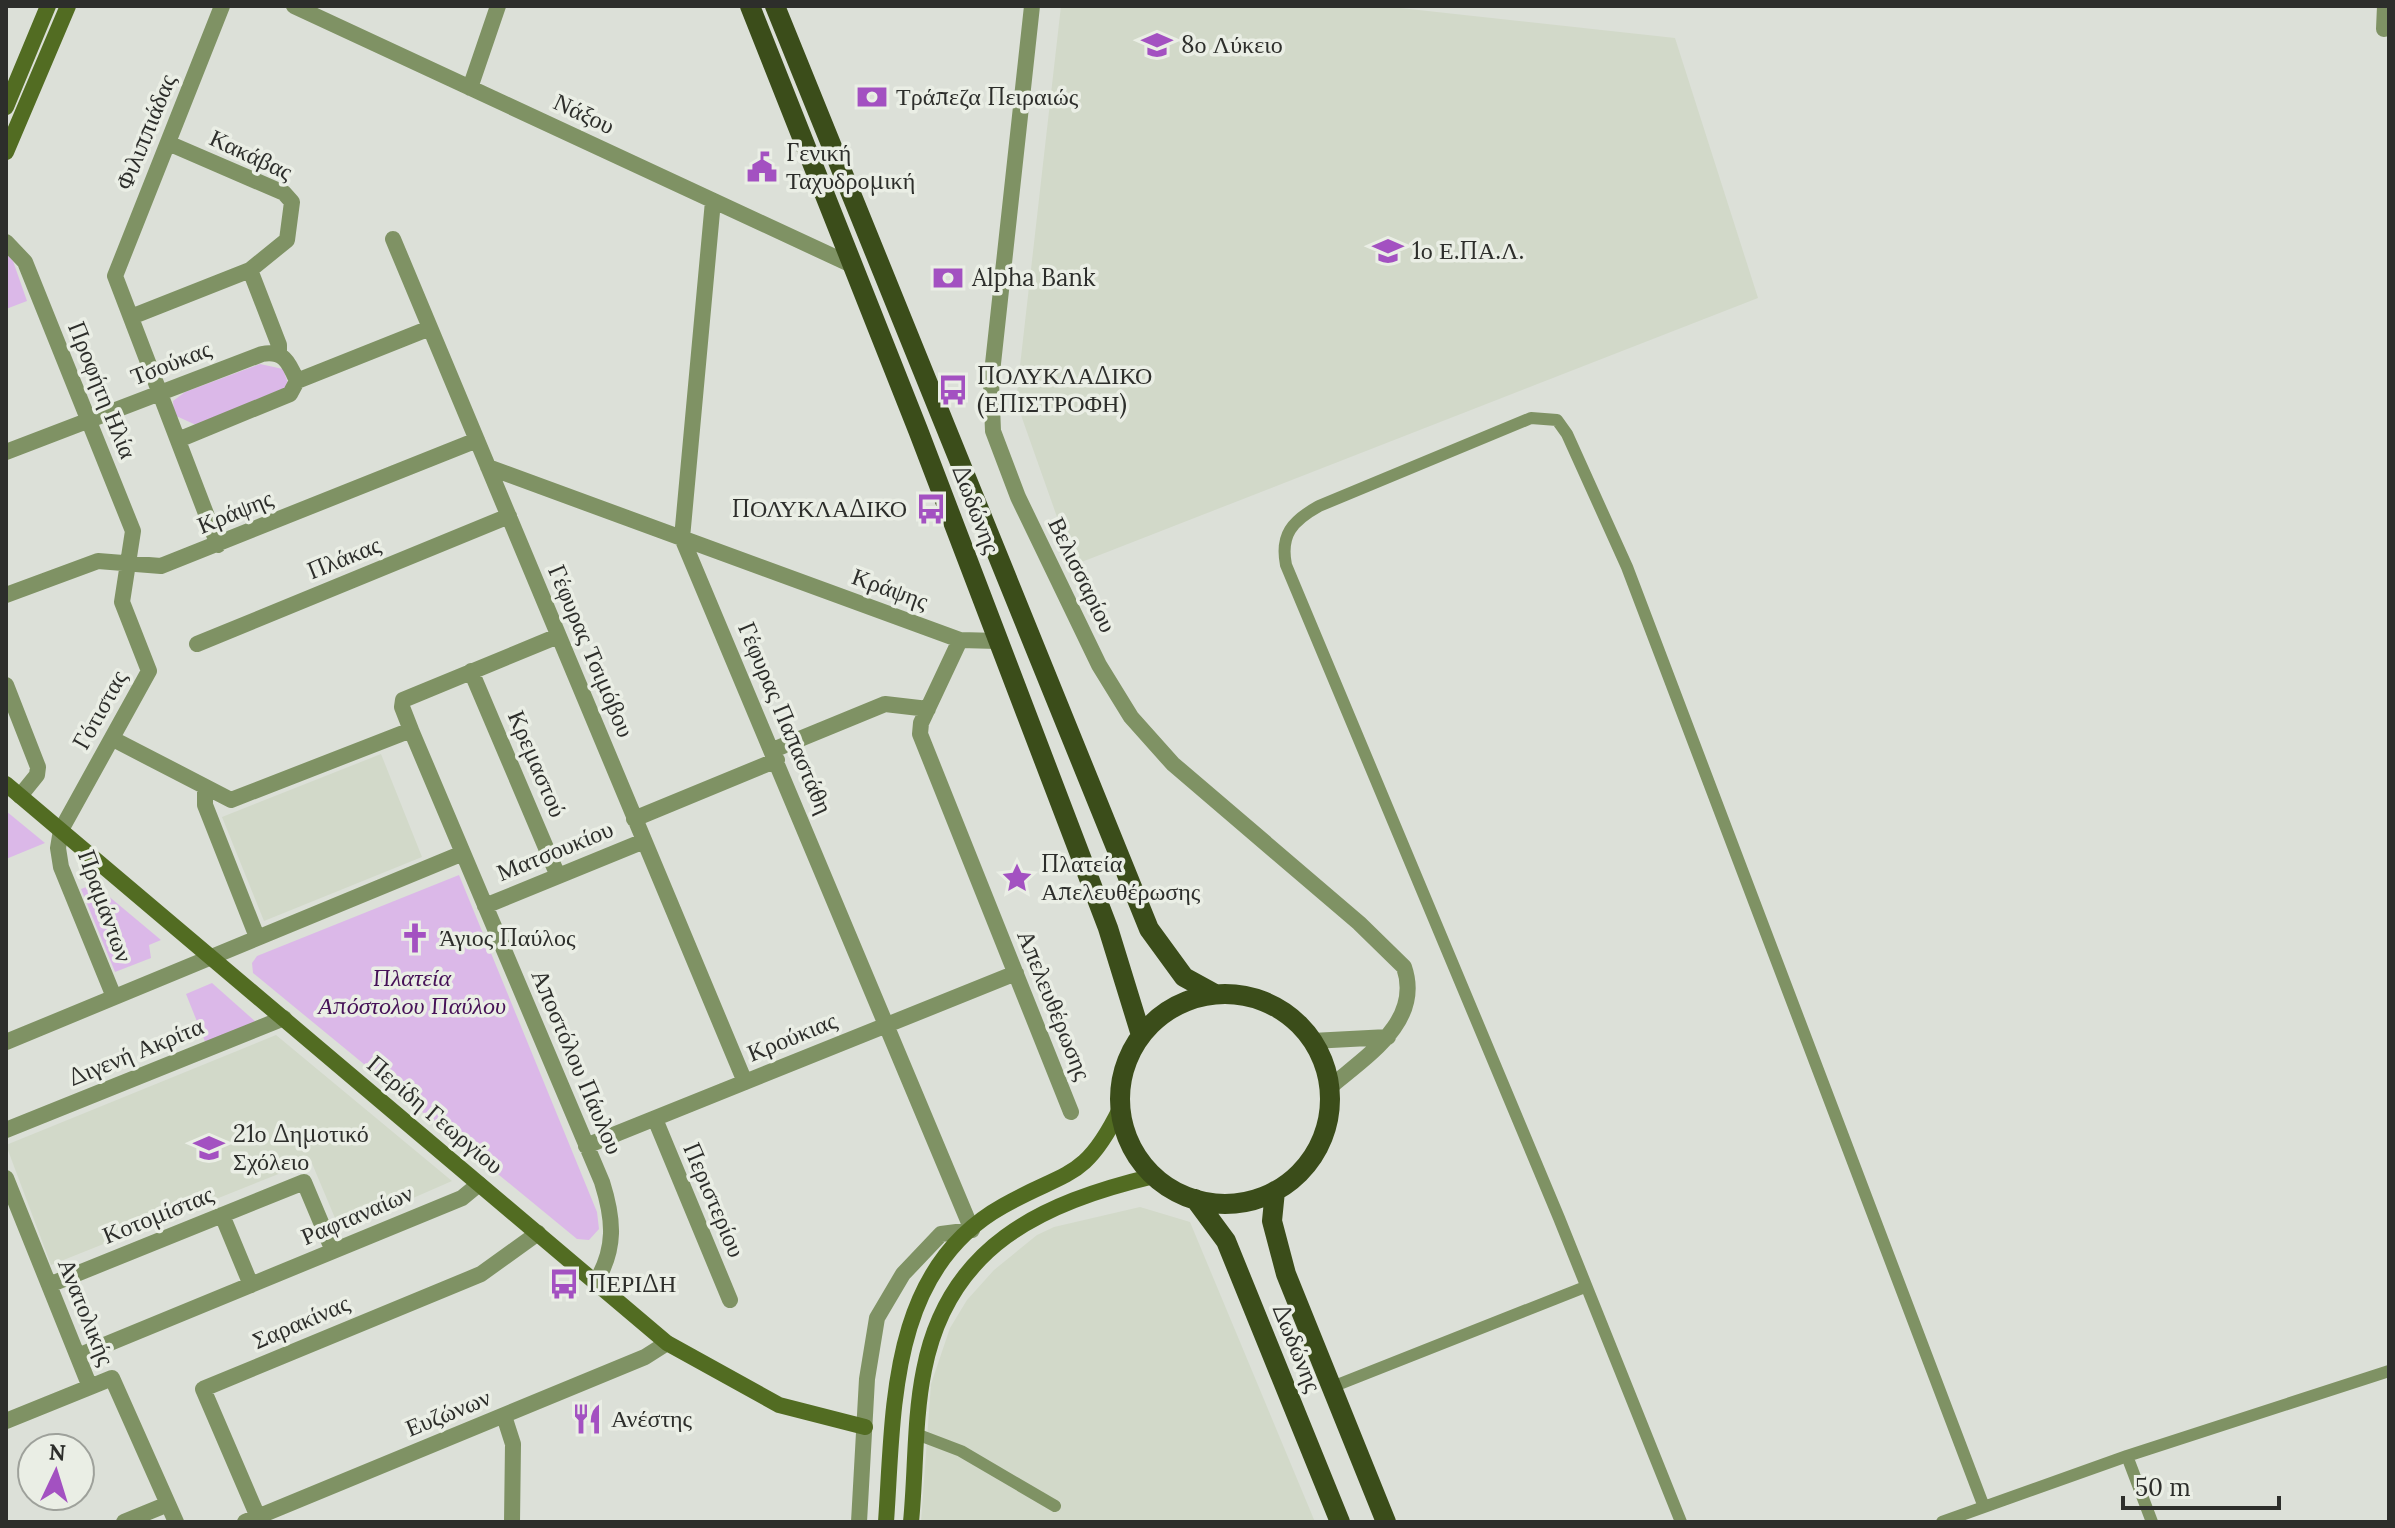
<svg xmlns="http://www.w3.org/2000/svg" width="2395" height="1528" font-family="Lora,serif">
<style>
.built{fill:#d2d9c9}
.green{fill:#dbb8e8}
.lines{fill:none;stroke-linecap:round;stroke-linejoin:round}
.lane{stroke:#7f9264;stroke-width:12}
.street{stroke:#7f9264;stroke-width:16}
.secondary{stroke:#526c22;stroke-width:16}
.primary{stroke:#3b4d1a;stroke-width:20}
.labels{text-anchor:middle;stroke-width:7;stroke-linejoin:round;paint-order:stroke}
.poi-label{font-size:24px;fill:#2d2e2b;stroke:#eaeee5;text-anchor:start}
.street-label{font-size:24px;fill:#2d2e2b;stroke:#eaeee5}
.park-label{font-size:24px;font-style:italic;fill:#461157;stroke:#eaeee5}
</style>
<rect width="100%" height="100%" fill="#dce0d8"/>
<!-- built -->
<path class="built" d="M1061 6H1382L1675 38 1758 298 1074 565 1016 401Z
M381 754 422 857 264 921 222 817Z
M276 1035 452 1181 340 1230 311 1161 51 1265 6 1145Z
M1140 1207 1190 1222 1315 1522H921L931 1384 950 1328 967 1300 994 1270 1037 1235 1054 1227Z"/>
<!-- green -->
<path class="green" d="M6 253 13 261 27 301 6 309Z
M260 364 283 369 289 386 196 425 174 415 173 401 185 392Z
M6 811 45 843 6 859Z
M459 875 597 1212 599 1229 589 1240 577 1239 253 973 252 963 257 956Z
M94 884 161 940 149 945 151 958 115 972 81 889Z
M212 983 257 1023 206 1044 186 994Z"/>
<g class="lines">
<!-- lane -->
<path class="lane" d="M1332 1387 1585 1287
M919 1435 961 1451 1055 1506
M2127 1456 2152 1522
M1681 1522 1559 1218 1286 565C1280 535 1292 521 1319 506L1531 418 1557 420 1567 434 1627 567 1984 1507
M1942 1522 2127 1456 2389 1371"/>
<!-- street -->
<path class="street" d="M294 6 854 266
M1032 6 991 382 993 431 1018 497 1099 665 1131 717 1173 764 1359 923 1404 967C1423 1022 1365 1057 1329 1088
M2384 29 2385 6
M470 88 498 6
M713 201 682 538 972 1230 941 1234 903 1274 877 1318 867 1379 859 1522
M393 239 745 1082
M6 242 25 262 133 531 122 602 149 671 61 830 58 848 61 867 114 997
M250 270 279 345V354
M131 317 250 270 287 240 292 202 284 193 168 143
M297 381 430 328
M6 452 262 354C284 350 289 363 297 381L290 394 178 440
M488 467 960 640
M218 545 115 276 222 6
M6 595 98 561 161 566 477 440
M998 641 960 640 921 723 920 734 1071 1112
M197 644 509 516
M471 671 558 876
M6 685 38 767 37 775 20 796
M411 730 602 1182C614 1220 616 1248 596 1282
M113 739 231 800 411 730 402 707 403 700 558 636
M773 750 885 704 928 709
M205 788V805L257 937
M634 819 777 760
M485 906 644 841
M1312 1041 1388 1037
M6 1042 463 853
M655 1119 730 1300
M6 1130 284 1018
M586 1146 1016 973
M6 1178 90 1387 112 1378 176 1522
M222 1215 251 1285
M49 1285 304 1182 333 1251
M78 1356 462 1198 479 1184
M504 1416 513 1444 512 1522
M6 1421 90 1387
M258 1517 203 1389 481 1274 538 1233
M124 1522 168 1504
M245 1522 645 1357 667 1343"/>
<!-- secondary -->
<path class="secondary" d="M6 107 48 6
M6 152 68 6
M6 784 667 1343 779 1405 865 1427
M886 1522C894 1410 888 1270 1003 1206 1066 1170 1084 1182 1120 1109
M911 1522C916 1472 914 1419 924 1370 948 1246 1041 1203 1154 1176"/>
<!-- primary -->
<path class="primary" d="M750 6 918 430 1108 928 1141 1035
M775 6 1149 929 1184 977 1215 994
M1120 1099a105 105 0 1 1 210 0a105 105 0 1 1-210 0Z
M1275 1191 1272 1221 1286 1274 1386 1522
M1195 1199 1226 1241 1340 1522"/>
</g>
<!-- icons -->
<defs>
<g id="school-bare" transform="scale(2.4)"><path d="M0-5L7-2L0 1L-7-2ZM-4 1L0 2.5L4 1V4Q0 6-4 4Z" fill="#a351c1" stroke="#eaeee5" stroke-width="2.5" paint-order="stroke"/></g>
<g id="bank-bare" transform="scale(2.4)"><path d="M-6-4H6V4H-6ZM0-2.3a2.3 2.3 0 1 0 0 4.6a2.3 2.3 0 1 0 0-4.6Z" fill="#a351c1" stroke="#eaeee5" stroke-width="2.5" paint-order="stroke"/></g>
<g id="civic-bare" transform="scale(2.4)"><path d="M-.6-6.5H3V-4.5H.6V-3L4-1V1h2V6H-6V1h2V-1L-.6-3ZM-1.2 2.5V6h2.4V2.5Z" fill="#a351c1" stroke="#eaeee5" stroke-width="2.5" paint-order="stroke"/></g>
<g id="bus-bare" transform="scale(2.4)"><path d="M-5-6H5V4H4V6H2V4H-2V6H-4V4H-5ZM-3.5-4V0h7V-4ZM-3.5 1.2v1.5H-2V1.2ZM2 1.2v1.5H3.5V1.2Z" fill="#a351c1" stroke="#eaeee5" stroke-width="2.5" paint-order="stroke"/></g>
<g id="sight-bare" transform="scale(2.4)"><path d="M0-6L1.8-2.2L6-1.7L2.9 1.2L3.7 5.4L0 3.3L-3.7 5.4L-2.9 1.2L-6-1.7L-1.8-2.2Z" fill="#a351c1" stroke="#eaeee5" stroke-width="2.5" paint-order="stroke"/></g>
<g id="church-bare" transform="scale(2.4)"><path d="M-1.2-6h2.4v3.5h3.3v2.4h-3.3V6h-2.4V-.1h-3.3v-2.4h3.3Z" fill="#a351c1" stroke="#eaeee5" stroke-width="2.5" paint-order="stroke"/></g>
<g id="restaurant-bare" transform="scale(2.4)"><path d="M-5-6h1v4h1v-4h1v4h1v-4h1v5L-1.5 .5V6h-2V.5L-5-1ZM5-6V6H3V1.5H1.5Q1.5-4 5-6Z" fill="#a351c1" stroke="#eaeee5" stroke-width="2.5" paint-order="stroke"/></g>
</defs>
<g fill-rule="evenodd">
<use href="#school-bare" x="1157" y="45"/>
<use href="#bank-bare" x="872" y="97"/>
<use href="#civic-bare" x="762" y="167"/>
<use href="#school-bare" x="1388" y="251"/>
<use href="#bank-bare" x="948" y="278"/>
<use href="#bus-bare" x="953" y="390"/>
<use href="#bus-bare" x="931" y="509"/>
<use href="#sight-bare" x="1017" y="878"/>
<use href="#church-bare" x="415" y="938"/>
<use href="#school-bare" x="209" y="1148"/>
<use href="#bus-bare" x="564" y="1284"/>
<use href="#restaurant-bare" x="587" y="1419"/>
</g>
<g class="labels">
<!-- poi labels -->
<g class="poi-label">
<text x="1181" y="53">8ο Λύκειο</text>
<text x="896" y="105">Τράπεζα Πειραιώς</text>
<text x="786" y="161">Γενική<tspan x="786" dy="28">Ταχυδρομική</tspan></text>
<text x="1412" y="259">1ο Ε.ΠΑ.Λ.</text>
<text x="972" y="286">Alpha Bank</text>
<text x="977" y="384">ΠΟΛΥΚΛΑΔΙΚΟ<tspan x="977" dy="28">(ΕΠΙΣΤΡΟΦΗ)</tspan></text>
<text x="907" y="517" text-anchor="end">ΠΟΛΥΚΛΑΔΙΚΟ</text>
<text x="1041" y="872">Πλατεία<tspan x="1041" dy="28">Απελευθέρωσης</tspan></text>
<text x="439" y="946">Άγιος Παύλος</text>
<text x="233" y="1142">21ο Δημοτικό<tspan x="233" dy="28">Σχόλειο</tspan></text>
<text x="588" y="1292">ΠΕΡΙΔΗ</text>
<text x="611" y="1427">Ανέστης</text>
</g>
<!-- street labels -->
<g class="street-label">
<text transform="translate(584 114) rotate(25)" y="8">Νάξου</text>
<text transform="translate(146 132) rotate(-68)" y="8">Φιλιππιάδας</text>
<text transform="translate(251 155) rotate(25)" y="8">Κακάβας</text>
<text transform="translate(171 363) rotate(-21)" y="8">Τσούκας</text>
<text transform="translate(102 390) rotate(68)" y="8">Προφήτη Ηλία</text>
<text transform="translate(976 509) rotate(69)" y="8">Δωδώνης</text>
<text transform="translate(235 512) rotate(-22)" y="8">Κράψης</text>
<text transform="translate(344 558) rotate(-22)" y="8">Πλάκας</text>
<text transform="translate(1082 575) rotate(64)" y="8">Βελισσαρίου</text>
<text transform="translate(890 589) rotate(20)" y="8">Κράψης</text>
<text transform="translate(591 651) rotate(67)" y="8">Γέφυρας Τσιμόβου</text>
<text transform="translate(100 710) rotate(-61)" y="8">Γότιστας</text>
<text transform="translate(785 718) rotate(67)" y="8">Γέφυρας Παπαστάθη</text>
<text transform="translate(537 764) rotate(67)" y="8">Κρεμαστού</text>
<text transform="translate(555 851) rotate(-22)" y="8">Ματσουκίου</text>
<text transform="translate(105 906) rotate(70)" y="8">Πραμάντων</text>
<text transform="translate(1054 1005) rotate(68)" y="8">Απελευθέρωσης</text>
<text transform="translate(792 1037) rotate(-22)" y="8">Κρούκιας</text>
<text transform="translate(136 1052) rotate(-22)" y="8">Διγενή Ακρίτα</text>
<text transform="translate(577 1062) rotate(67)" y="8">Αποστόλου Πάυλου</text>
<text transform="translate(435 1115) rotate(40)" y="8">Περίδη Γεωργίου</text>
<text transform="translate(714 1200) rotate(67)" y="8">Περιστερίου</text>
<text transform="translate(158 1215) rotate(-22)" y="8">Κοτομίστας</text>
<text transform="translate(357 1215) rotate(-23)" y="8">Ραφταναίων</text>
<text transform="translate(86 1312) rotate(68)" y="8">Ανατολικής</text>
<text transform="translate(301 1322) rotate(-23)" y="8">Σαρακίνας</text>
<text transform="translate(1297 1348) rotate(68)" y="8">Δωδώνης</text>
<text transform="translate(448 1413) rotate(-22)" y="8">Ευζώνων</text>
</g>
<!-- park labels -->
<g class="park-label">
<text x="412" y="986">Πλατεία<tspan x="412" dy="28">Απόστολου Παύλου</tspan></text>
</g>
</g>
<!-- border -->
<rect width="2395" height="1528" fill="none" stroke="#2d2e2b" stroke-width="16"/>
<!-- north arrow -->
<g transform="translate(56 1472) rotate(4)"><circle r="38" fill="#eaeee5" stroke="#9ea19b" stroke-width="2"/>
<path d="M0-6L14 30L0 20L-14 30Z" fill="#a351c1"/>
<text y="-12" font-size="22" font-weight="bold" text-anchor="middle" fill="#2d2e2b">N</text>
</g>
<!-- scale -->
<path d="M2123 1496v12h156v-12" fill="none" stroke="#2d2e2b" stroke-width="4"/>
<text x="2135" y="1496" font-size="24" fill="#2d2e2b" stroke="#eaeee5" stroke-width="6" paint-order="stroke">50 m</text>
</svg>
